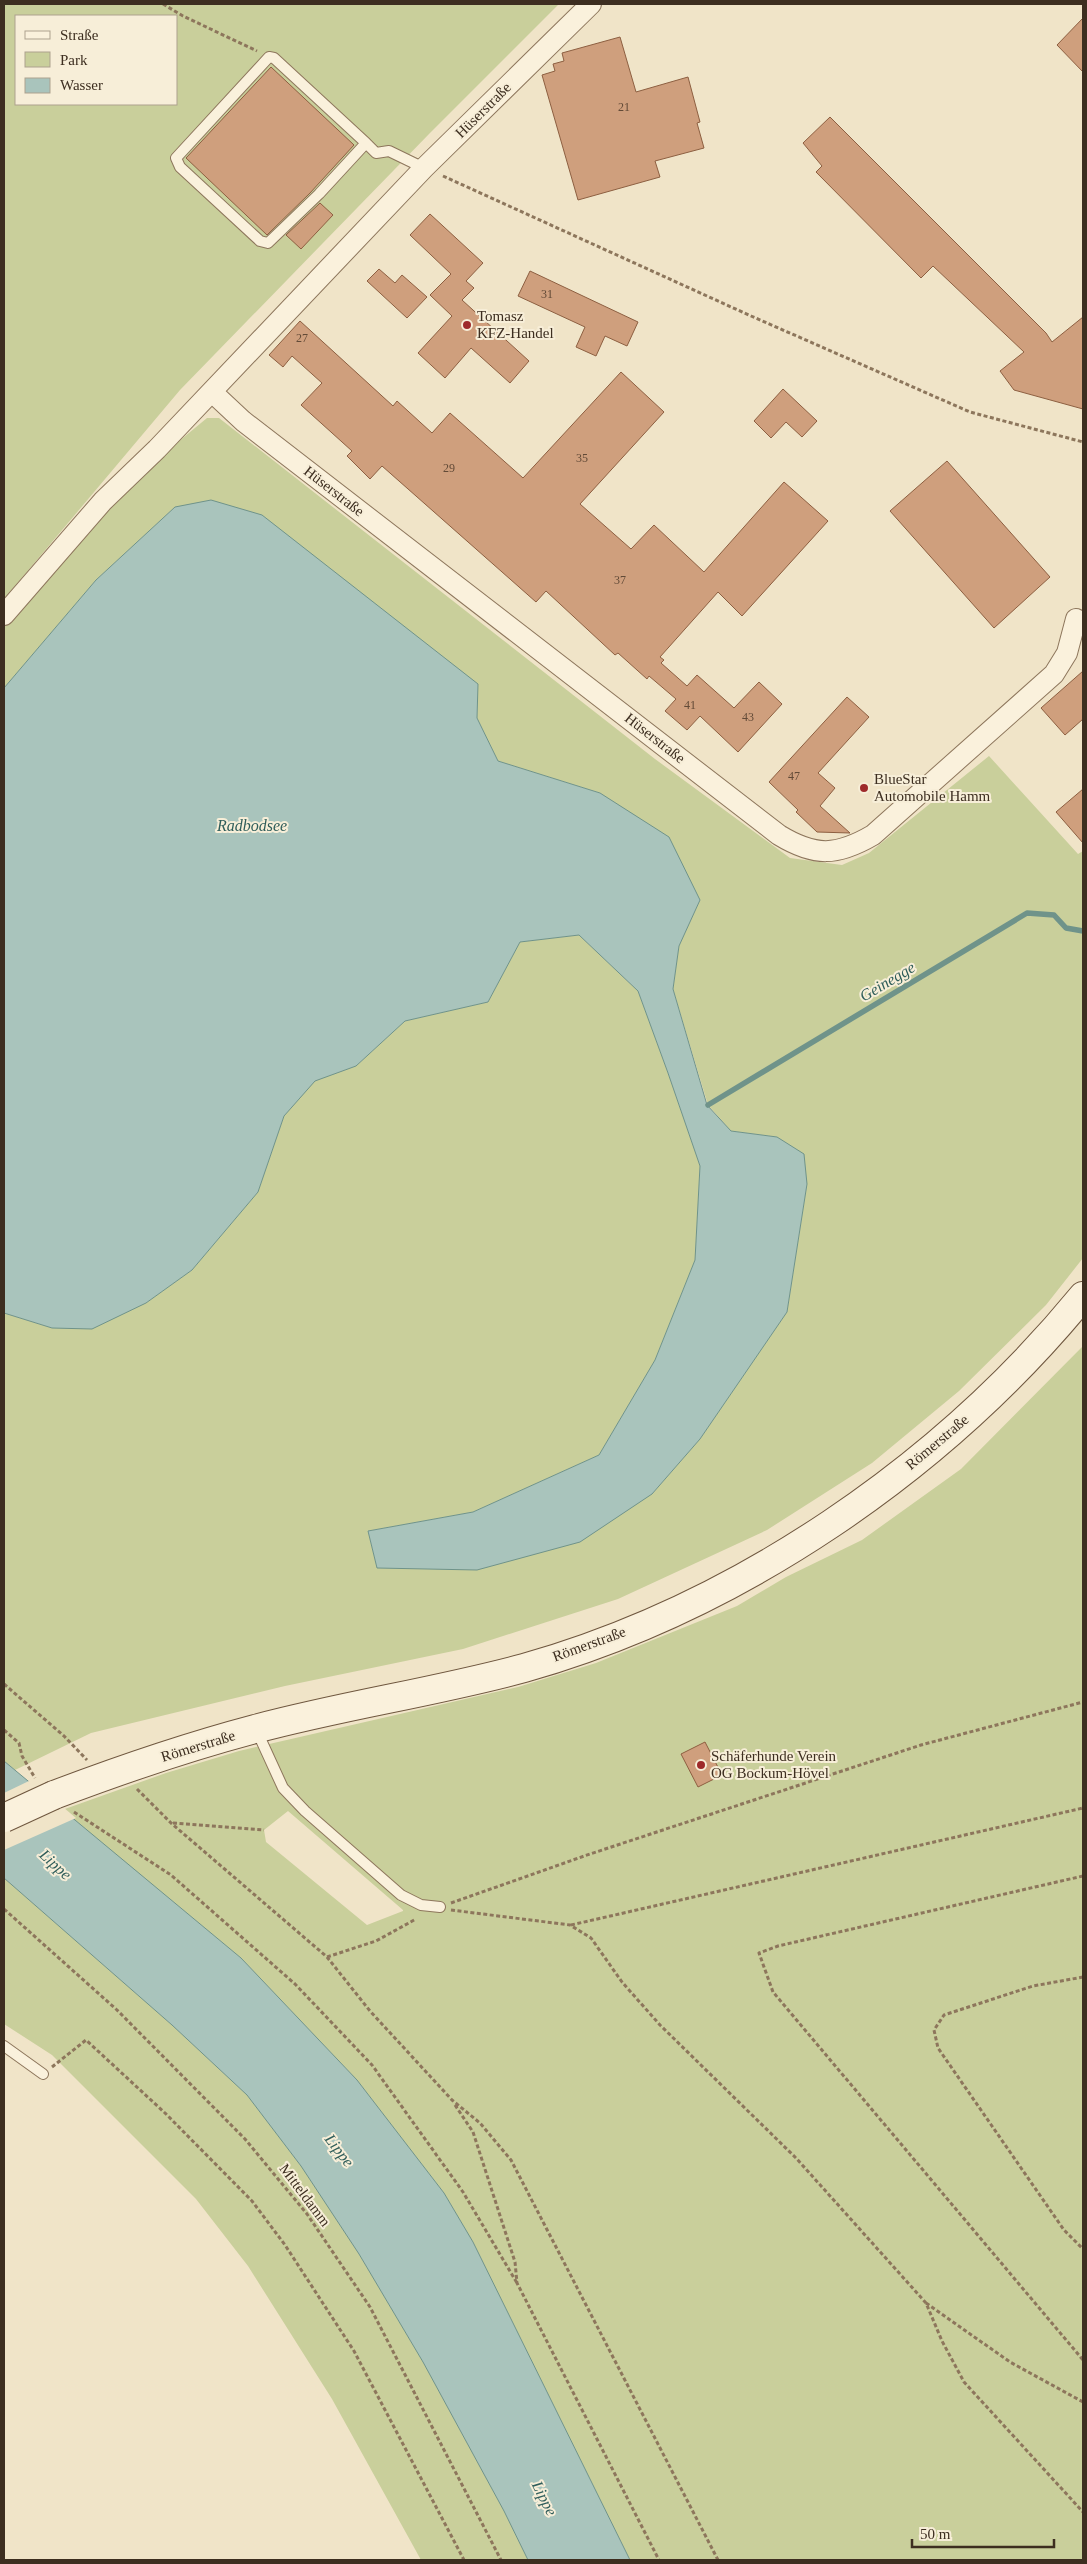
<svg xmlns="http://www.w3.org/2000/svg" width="1087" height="2564" font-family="'Times New Roman',serif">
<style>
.green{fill:#c9cf9b;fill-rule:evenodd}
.water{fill:#a9c4bc;stroke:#6f938a}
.pier{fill:#f0e4c8}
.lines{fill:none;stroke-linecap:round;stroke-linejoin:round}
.stream{stroke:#6f938a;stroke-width:5.5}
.building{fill:#cf9f7d;stroke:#8d5f41}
.lane-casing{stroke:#8d765c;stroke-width:12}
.street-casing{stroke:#8d765c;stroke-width:22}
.secondary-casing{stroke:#6f573f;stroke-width:30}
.path{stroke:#8d765c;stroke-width:3;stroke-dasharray:4 2.5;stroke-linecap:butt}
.lane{stroke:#faf1dc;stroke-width:10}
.street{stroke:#faf1dc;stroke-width:20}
.secondary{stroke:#faf1dc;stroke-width:28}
.secondary-bridge-casing{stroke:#6f573f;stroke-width:30;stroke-linecap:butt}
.secondary-bridge{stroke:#faf1dc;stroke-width:28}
.poi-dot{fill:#9e2a2b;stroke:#f7eed8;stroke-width:2}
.labels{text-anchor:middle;stroke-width:4;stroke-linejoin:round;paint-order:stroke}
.number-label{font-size:12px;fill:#624a37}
.street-label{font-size:15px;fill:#3d2e20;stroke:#f7eed8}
.poi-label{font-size:15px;fill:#3d2e20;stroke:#f7eed8;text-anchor:start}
.water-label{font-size:16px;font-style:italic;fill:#2f5d5a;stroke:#f7eed8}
</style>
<rect width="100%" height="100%" fill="#f0e4c8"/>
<!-- green -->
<path class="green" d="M4 4H559L429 134 180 390 4 599ZM16 16H176V104H16Z
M207 418H219L655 759 790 858 842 865 869 853 989 756 1078 854 1083 851V1258L1046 1305 959 1391 872 1463 767 1530 618 1599 463 1649 285 1686 91 1733 15 1770 4 1761V1313L52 1328 146 1303 192 1270 258 1192 284 1116 315 1080 356 1066 405 1021 488 1002 520 942 579 935 638 991 668 1073 700 1166 695 1260 655 1360 599 1455 473 1512 368 1531 377 1568 652 1494 700 1439 787 1312 807 1184 777 1137 731 1131 708 1105 673 989 679 946 700 900 600 793 498 761 477 718 478 684 175 507 96 580 4 688V624L125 486Z
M1083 1346V2560H630L473 2242 444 2193 357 2080 241 1958 62 1810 166 1773 239 1751 518 1687 596 1663 737 1606 786 1577 862 1540 961 1469ZM288 1811 403 1910V1911L367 1925 266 1842 264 1830Z
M4 1878 172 2025 247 2095 301 2166 359 2254 423 2362 504 2511 528 2560H421L332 2399 248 2266 196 2199 52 2055 4 2024Z"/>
<!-- water -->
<path class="water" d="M211 500 262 515 478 684 477 718 498 761 600 793 669 837 700 900 679 946 673 989 707 1105 731 1131 777 1137 804 1154 807 1184 787 1312 700 1439 652 1494 580 1542 477 1570 377 1568 368 1531 473 1512 599 1455 655 1360 695 1260 700 1166 668 1073 638 991 579 935 520 942 488 1002 405 1021 356 1066 315 1081 284 1116 258 1192 192 1270 146 1303 92 1329 52 1328 4 1313V688L96 580 175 507Z
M4 1761 241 1958 357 2080 444 2193 473 2242 630 2560H528L504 2511 423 2362 359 2254 301 2166 247 2095 172 2025 4 1878Z"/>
<!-- pier -->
<path class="pier" d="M31 1780 76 1818 4 1850V1793Z"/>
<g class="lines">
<!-- stream -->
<path class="stream" d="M708 1105 1027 913 1054 915 1066 928 1083 931"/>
</g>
<!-- building -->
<path class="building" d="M1083 18V72L1057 45Z
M620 37 636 92 688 77 700 122 697 123 704 148 655 161 660 177 578 200 542 75 555 71 553 64 564 61 562 53Z
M271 67 354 145 310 193 267 235 186 158Z
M830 117 1046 333 1052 342 1083 317V409L1014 390 1000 371 1024 352 933 266 921 278 816 172 822 166 803 143Z
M320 203 333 215 301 249 286 235Z
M430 214 483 263 466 281 474 288 462 300 529 361 510 383 471 348 445 378 418 353 452 316 430 295 451 274 410 235Z
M379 269 395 283 402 275 427 297 407 318 367 281Z
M530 271 638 322 627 346 605 336 596 356 576 347 585 327 518 296Z
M300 321 393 406 397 401 432 433 450 413 523 478 621 372 664 412 580 504 631 549 654 525 704 572 784 482 828 521 742 616 718 592 660 657 664 660 661 663 687 686 697 675 734 708 759 682 782 704 738 752 700 716 687 730 665 711 676 699 649 676 647 679 618 653 615 655 546 591 536 602 382 466 370 479 347 456 352 451 301 405 322 383 292 356 283 367 269 355Z
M783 389 817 421 802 437 786 422 771 438 754 421Z
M947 461 1050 577 994 628 890 511Z
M1083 671V719L1065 735 1041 708Z
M847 697 869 717 818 773 835 788 820 806 850 833 817 832 796 812 798 810 769 782Z
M1083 789V843L1056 812Z
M705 1742 722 1775 698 1787 681 1754Z"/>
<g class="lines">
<!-- lane casing -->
<g class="lane-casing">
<path id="lane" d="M366 143 274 58 269 57 176 158 180 167 260 241 268 243 319 194 366 143 376 153 389 151 424 168
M256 1729 283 1788 305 1811 401 1895 421 1905 440 1907
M4 2046 43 2074"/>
</g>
<!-- street casing -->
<g class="street-casing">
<path id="street" d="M212 392 243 421 779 835C815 857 837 856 873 835L1054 674 1067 653 1076 619
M4 615 103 501 157 449 424 168 591 4"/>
</g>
<!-- secondary casing -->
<g class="secondary-casing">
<path id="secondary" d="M54 1795C120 1770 187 1747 255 1729 344 1705 436 1692 524 1668 739 1607 942 1468 1083 1296"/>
</g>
<!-- path -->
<path class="path" d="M163 4 183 16 257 51
M443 176 751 316 970 412 1083 442
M4 1684 64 1736 87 1760
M4 1730 19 1743 22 1756 35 1778
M137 1789 171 1823 327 1957 370 2011 452 2100 480 2123 511 2160 718 2560
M74 1812 171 1875 295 1984 372 2065 463 2192 517 2283
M173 1823 264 1830
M1083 1876 778 1946 759 1953 773 1992 1083 2360
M451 1903 590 1854 921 1745 1083 1702
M4 1909 117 2010 245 2139 307 2214 370 2307 501 2560
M451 1910 570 1925 591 1938 622 1982 660 2025 796 2158 926 2303 942 2341 964 2382 1083 2512
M571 1925 1083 1808
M327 1957 376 1941 416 1919
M1083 1977 1033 1986 944 2015 934 2030 938 2048 1064 2230 1083 2249
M52 2067 86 2040 165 2113 252 2201 285 2245 354 2351 464 2560
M455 2105 473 2132 515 2262 517 2283 659 2560
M926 2303 1010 2362 1083 2402"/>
<!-- lane -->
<use href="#lane" class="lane"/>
<!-- street -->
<use href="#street" class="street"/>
<!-- secondary -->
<use href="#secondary" class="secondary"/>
<!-- secondary-bridge casing -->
<g class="secondary-bridge-casing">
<path id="secondary-bridge" d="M4 1818 54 1795"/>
</g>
<!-- secondary-bridge -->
<use href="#secondary-bridge" class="secondary-bridge"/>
</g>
<!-- markers -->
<g class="poi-dot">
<circle cx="467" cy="325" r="5"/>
<circle cx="864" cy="788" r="5"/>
<circle cx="701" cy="1765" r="5"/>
</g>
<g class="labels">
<!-- number labels -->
<g class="number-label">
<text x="624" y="111">21</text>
<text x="547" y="298">31</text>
<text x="302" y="342">27</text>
<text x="582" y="462">35</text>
<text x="449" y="472">29</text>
<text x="620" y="584">37</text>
<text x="690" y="709">41</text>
<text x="748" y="721">43</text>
<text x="794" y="780">47</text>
</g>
<!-- street labels -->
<g class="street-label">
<text transform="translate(483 110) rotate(-45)" y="5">Hüserstraße</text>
<text transform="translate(334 491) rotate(38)" y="5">Hüserstraße</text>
<text transform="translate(655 738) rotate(38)" y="5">Hüserstraße</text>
<text transform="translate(937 1442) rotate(-40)" y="5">Römerstraße</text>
<text transform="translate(589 1644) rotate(-20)" y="5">Römerstraße</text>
<text transform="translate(198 1746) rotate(-17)" y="5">Römerstraße</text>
<text transform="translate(305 2195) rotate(53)" y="5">Mitteldamm</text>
</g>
<!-- poi labels -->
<g class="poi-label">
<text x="477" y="321">Tomasz<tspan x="477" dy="17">KFZ-Handel</tspan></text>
<text x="874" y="784">BlueStar<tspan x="874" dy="17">Automobile Hamm</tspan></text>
<text x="711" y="1761">Schäferhunde Verein<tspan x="711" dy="17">OG Bockum-Hövel</tspan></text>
</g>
<!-- water labels -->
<g class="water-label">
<text x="252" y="831">Radbodsee</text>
<text transform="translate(887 981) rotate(-31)" y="6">Geinegge</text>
<text transform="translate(56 1864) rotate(42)" y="6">Lippe</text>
<text transform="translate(340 2150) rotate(52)" y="6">Lippe</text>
<text transform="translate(545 2498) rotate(63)" y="6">Lippe</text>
</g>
</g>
<!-- border -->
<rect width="1087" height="2564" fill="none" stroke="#3d2e20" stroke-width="10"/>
<!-- legend -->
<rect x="15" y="15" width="162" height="90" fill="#f7eed8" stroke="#ada18e"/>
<rect x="25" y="31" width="25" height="8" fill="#faf1dc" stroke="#ada18e"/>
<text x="60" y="40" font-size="15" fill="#3d2e20">Straße</text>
<rect x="25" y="52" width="25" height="15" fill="#c9cf9b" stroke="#ada18e"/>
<text x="60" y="65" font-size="15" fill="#3d2e20">Park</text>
<rect x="25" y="78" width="25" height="15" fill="#a9c4bc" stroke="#ada18e"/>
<text x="60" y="90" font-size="15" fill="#3d2e20">Wasser</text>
<!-- scale -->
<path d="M912 2539v8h142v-8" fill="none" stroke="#3d2e20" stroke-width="2.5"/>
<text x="920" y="2539" font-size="15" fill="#3d2e20" stroke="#f7eed8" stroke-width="4" paint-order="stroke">50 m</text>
</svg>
